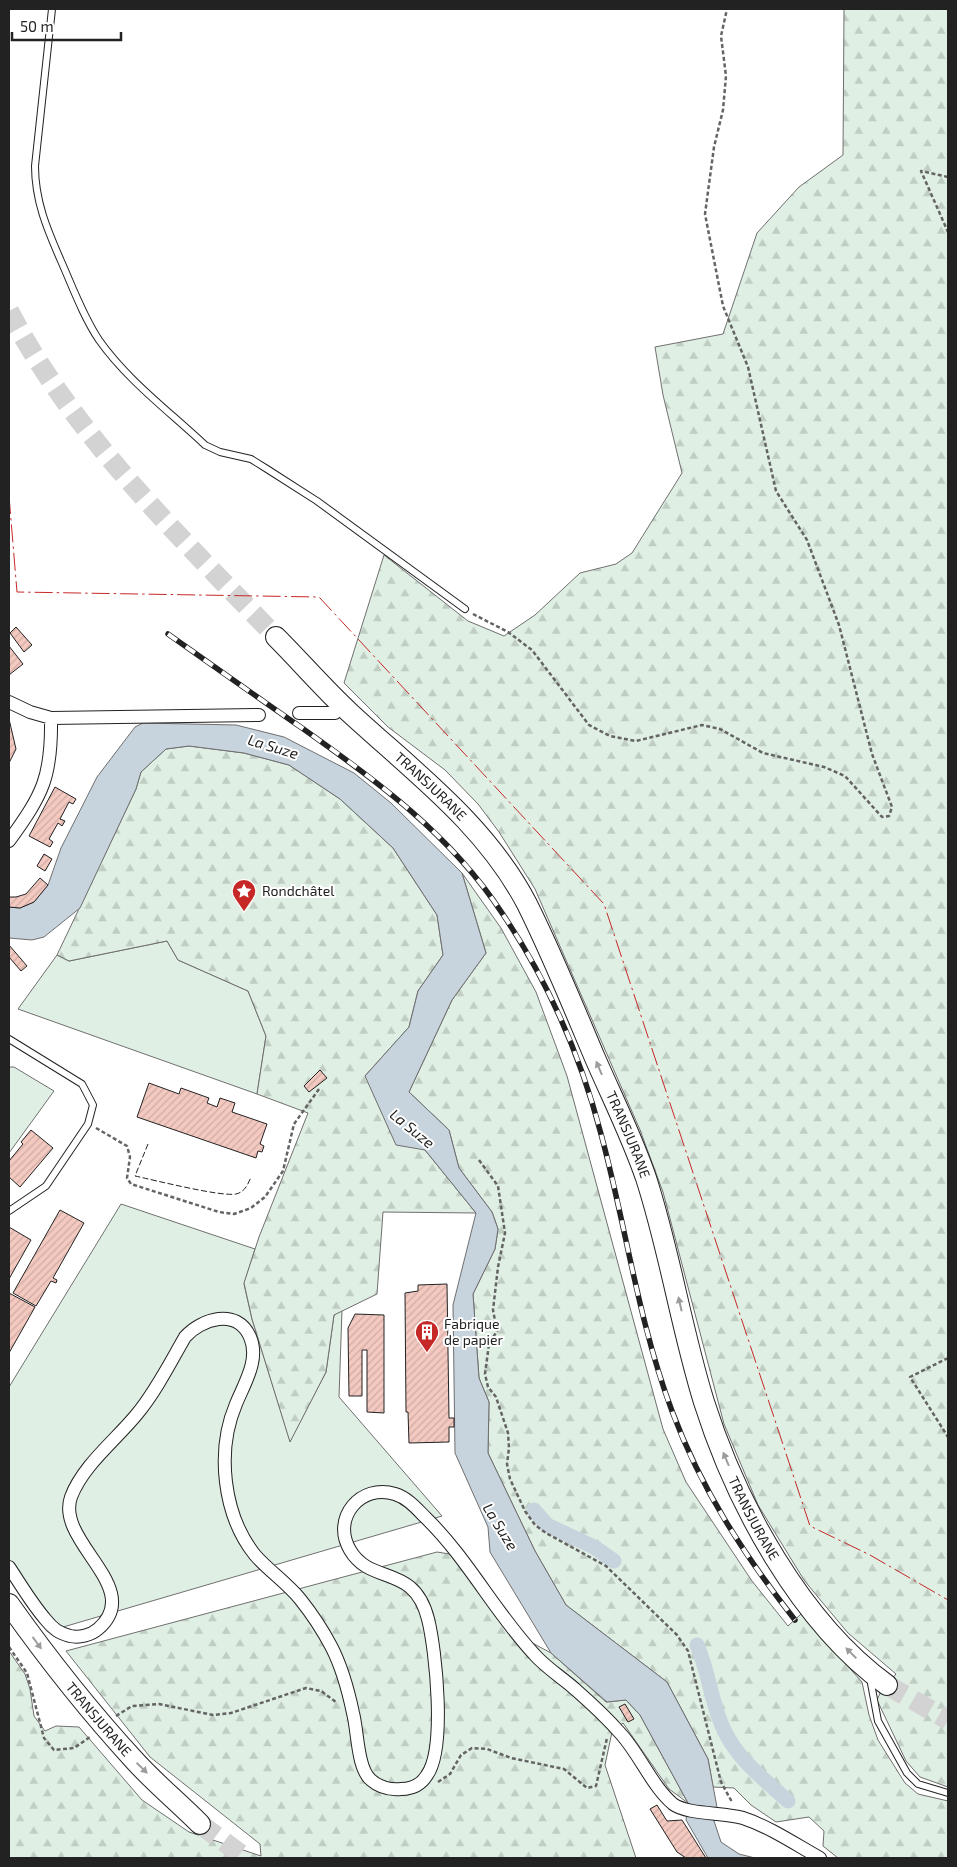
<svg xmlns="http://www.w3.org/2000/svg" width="957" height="1867" font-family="'Exo 2',sans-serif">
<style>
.green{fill:#e0efe3;stroke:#6f6f6f}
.forest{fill:url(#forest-firs);stroke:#6f6f6f}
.water{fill:#c7d3dd;stroke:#6f6f6f}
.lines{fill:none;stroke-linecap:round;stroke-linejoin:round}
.canal{stroke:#c7d3dd;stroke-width:15}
.building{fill:url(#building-hatch);stroke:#222}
.primary-tunnel{stroke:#d3d3d3;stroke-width:20;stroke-dasharray:20 10;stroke-linecap:butt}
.lane-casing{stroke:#222;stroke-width:8}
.street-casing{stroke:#222;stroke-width:14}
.primary-casing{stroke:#222;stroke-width:22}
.path{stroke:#646464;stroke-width:2.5;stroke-dasharray:4 2.5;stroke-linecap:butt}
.lane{stroke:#fff;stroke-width:6}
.street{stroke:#fff;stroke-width:12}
.primary{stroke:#fff;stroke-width:20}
.rail-casing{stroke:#222;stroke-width:5.5}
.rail{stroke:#fff;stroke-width:4;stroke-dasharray:11;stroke-linecap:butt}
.fence{stroke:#222;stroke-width:1;stroke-dasharray:6 2.5;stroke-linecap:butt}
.power{stroke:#c62828;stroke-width:1;stroke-dasharray:18 4 2.5 4;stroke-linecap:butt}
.oneway{fill:#9c9c9c}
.labels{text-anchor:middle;stroke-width:4;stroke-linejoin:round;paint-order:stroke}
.street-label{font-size:14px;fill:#222;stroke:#fff}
.poi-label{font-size:14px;fill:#222;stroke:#fff;text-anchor:start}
.water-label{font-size:15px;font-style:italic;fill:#222;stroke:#fff}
</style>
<defs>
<pattern id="forest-firs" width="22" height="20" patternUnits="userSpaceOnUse" patternTransform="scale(1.25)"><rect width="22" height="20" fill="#e0efe3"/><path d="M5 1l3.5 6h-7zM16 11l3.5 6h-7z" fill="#c0cdc2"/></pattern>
<pattern id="building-hatch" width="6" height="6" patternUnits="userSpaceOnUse" patternTransform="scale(1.25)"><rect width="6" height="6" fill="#f3c9c0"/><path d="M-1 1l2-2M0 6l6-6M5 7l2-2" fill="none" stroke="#d0aca5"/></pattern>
</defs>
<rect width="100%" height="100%" fill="#fff"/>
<!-- green -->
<path class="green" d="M167 941 178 960 248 991 266 1036 257 1094 18 1009 57 955 69 961Z
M9 1067H14L54 1091 9 1153Z
M121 1204 255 1249 244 1284 252 1319 290 1441 326 1372 334 1315 342 1310 339 1397 442 1516 53 1630 9 1568V1387Z"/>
<!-- forest -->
<path class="forest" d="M844 9H948V1787L920 1777 906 1761 877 1700 881 1691 896 1674 848 1633 822 1602 804 1580 758 1505 724 1424 663 1192 640 1130 535 889 499 832 478 804 445 770 388 727 344 683 384 555 468 621 504 636 535 615 580 573 616 564 632 553 682 473 663 395 655 347 723 334 757 233 799 187 843 155Z
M189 746 244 753 289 765 340 799 393 848 437 915 443 955 418 991 409 1027 365 1076 476 1213 383 1212 377 1294 334 1315 326 1372 290 1442 252 1319 244 1283 259 1237 308 1113 257 1094 266 1036 248 991 178 960 167 941 69 961 57 955 136 789 141 772 166 749Z
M462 873 501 928 536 992 567 1076 663 1429 686 1482 752 1581 788 1626 801 1614 862 1682 869 1715 878 1740 905 1783 918 1794 948 1801V1858H838L823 1846 824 1831 809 1817 776 1822 751 1805 734 1788 713 1787 708 1759 667 1682 566 1605 535 1551 488 1453 489 1402 479 1378 473 1294 495 1249 498 1229 492 1212 459 1168 449 1130 409 1092 452 1000 486 953Z
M437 1552 462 1556 525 1639 551 1653 606 1702 626 1700 640 1715 688 1803 669 1789 623 1723 612 1732 605 1765 636 1858H9V1651L25 1674 30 1689 34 1716 45 1731 56 1726 79 1727 142 1800 189 1832 261 1856 260 1844 150 1757 66 1651Z"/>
<!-- water -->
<path class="water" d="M143 723 236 725 284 737 354 773 391 803 462 873 486 953 452 1000 409 1092 449 1130 459 1168 492 1212 498 1229 495 1249 473 1294 479 1378 489 1402 488 1453 535 1551 566 1605 667 1682 708 1759 717 1807 714 1821 721 1842 739 1854 755 1858H708L686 1820 688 1803 640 1715 626 1700 607 1702 551 1653 490 1552 488 1527 455 1453 453 1305 476 1213 425 1150 396 1145 365 1076 409 1027 418 991 443 955 437 915 393 848 340 799 289 765 244 753 189 746 166 749 141 772 136 789 80 908 44 937 32 940 9 938V907L20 908 34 902 48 885 61 848 97 777 135 727Z"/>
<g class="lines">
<!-- canal -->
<path class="canal" d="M534 1510 547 1525 594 1547 614 1561
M697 1645C709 1672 711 1703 724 1730 738 1760 764 1779 788 1801"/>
</g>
<!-- building -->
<path class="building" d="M16 627 32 645 24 652 10 633Z
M9 646 23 664 9 675Z
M9 719 16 749 9 763Z
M55 787 76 799 73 804 69 802 60 819 65 821 62 826 58 823 49 839 53 842 50 847 29 836Z
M44 854 52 859 45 871 37 866Z
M40 878 48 885 34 902 20 908 9 907V897H16L26 894Z
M9 945 27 966 21 971 9 957Z
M320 1070 327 1078 309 1092 304 1086Z
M149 1083 179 1094 181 1088 209 1098 207 1103 217 1107 220 1098 235 1103 232 1112 267 1124 260 1144 264 1146 262 1152 258 1151 256 1158 137 1117Z
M31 1130 53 1148 20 1187 9 1177V1161L23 1144 21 1142Z
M60 1210 84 1223 53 1278 57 1280 56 1283 51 1281 36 1306 13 1293Z
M9 1227 31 1240 9 1279Z
M447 1284 449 1418H454V1427H449V1442L409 1443 408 1412H406L405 1293 418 1291V1285Z
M9 1293 35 1307 9 1353Z
M355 1314 384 1315V1413L367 1412V1350H362V1396H349L348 1328Z
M625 1704 634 1719 628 1722 619 1707Z
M657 1805 667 1821 682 1820 706 1858H686L677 1852 650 1809Z"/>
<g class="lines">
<!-- primary-tunnel -->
<path class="primary-tunnel" d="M9 311C75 437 179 535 276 637
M887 1685 948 1720
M200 1824 246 1858"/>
<!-- lane casing -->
<g class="lane-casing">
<path id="lane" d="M52 9 35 166C35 201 47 229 61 261 73 288 83 316 99 340 127 380 170 412 205 445L220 452 251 459 267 469 317 501 465 609
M9 1039 82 1084 93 1105 88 1124 46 1186 9 1211
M870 1678 878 1721 907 1773 918 1784 948 1793"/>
</g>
<!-- street casing -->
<g class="street-casing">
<path id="street" d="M9 702 30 712 51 718 259 715
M299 713H335
M9 841C43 794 52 777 51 718
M9 1567C21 1585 32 1604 46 1620 53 1629 59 1633 70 1636 80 1638 91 1635 98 1629 146 1588 55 1542 71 1497 83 1465 116 1440 137 1414 156 1391 170 1363 185 1337 201 1319 237 1307 250 1337 260 1360 244 1384 236 1404 216 1451 223 1515 255 1555 269 1571 287 1583 300 1599 312 1614 322 1629 331 1646 342 1667 348 1689 353 1713 358 1732 357 1768 371 1780 379 1787 390 1790 401 1789 412 1789 421 1785 427 1775 446 1749 436 1651 428 1619 414 1563 371 1586 350 1550 331 1518 361 1483 395 1494 408 1498 417 1509 426 1518 468 1559 494 1611 534 1654 546 1668 563 1678 576 1690 592 1704 607 1718 621 1734 640 1755 652 1786 673 1804 688 1815 724 1812 743 1818 770 1827 795 1844 820 1858"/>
</g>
<!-- primary casing -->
<g class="primary-casing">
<g id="primary">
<path id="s1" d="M276 637C301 662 324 689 350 713 414 772 486 825 527 904 552 954 573 1006 595 1058 612 1097 632 1137 646 1178 670 1252 681 1328 704 1402 736 1503 800 1622 887 1685"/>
<path id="s2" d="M9 1604C48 1659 89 1711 135 1761 155 1783 179 1803 200 1824"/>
</g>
</g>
<!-- path -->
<path class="path" d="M948 177 921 171 948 232
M473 614 508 632 532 650 589 725 610 736 636 741 702 725 720 729 763 753 824 767 845 776 882 817 889 816 892 807 872 754 839 625 807 540 776 491 748 367 723 306 705 214 714 147 723 110 726 76 721 36 727 9
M96 1128 127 1146 130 1157 127 1178 131 1184 219 1212 234 1214 251 1208 265 1197 283 1171 294 1124 319 1089
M479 1160 498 1186 505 1233 498 1267 493 1310 497 1331 489 1344 485 1374 488 1387 496 1397 508 1433 509 1448 507 1464 510 1479 525 1511 535 1525 546 1533 606 1566 677 1635 688 1651 721 1782 732 1802
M948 1358 910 1377 948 1437
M9 1647 27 1673 44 1738 54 1750 74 1748 90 1737
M116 1716 132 1706 159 1704 213 1715 231 1713 306 1688 321 1691 336 1702
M438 1782 450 1774 461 1755 472 1748 487 1749 511 1758 564 1769 587 1788 596 1786 607 1738"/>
<!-- lane -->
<use href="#lane" class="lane"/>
<!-- street -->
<use href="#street" class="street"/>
<!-- primary -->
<use href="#primary" class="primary"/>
<!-- rail casing -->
<g class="rail-casing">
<path id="rail" d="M168 634C212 665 257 697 302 728 377 781 451 835 502 913 548 981 580 1054 601 1134 626 1226 638 1321 672 1411 701 1489 744 1555 795 1620"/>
</g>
<!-- rail -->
<use href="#rail" class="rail"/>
<!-- fence -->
<path class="fence" d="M148 1144 135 1176C154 1180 221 1197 236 1194 245 1192 248 1184 251 1177"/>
<!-- power -->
<path class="power" d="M9 496 17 592 319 597 604 904 810 1526 870 1555 948 1600"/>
</g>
<!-- one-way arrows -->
<defs><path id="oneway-solid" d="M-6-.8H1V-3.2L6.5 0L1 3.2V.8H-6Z" transform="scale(1.25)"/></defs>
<g class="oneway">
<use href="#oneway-solid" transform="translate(599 1068) rotate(-113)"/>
<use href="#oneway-solid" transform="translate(680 1304) rotate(-103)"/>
<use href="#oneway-solid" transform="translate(726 1459) rotate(-113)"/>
<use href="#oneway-solid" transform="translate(37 1643) rotate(54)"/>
<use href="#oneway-solid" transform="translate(851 1653) rotate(-135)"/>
<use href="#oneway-solid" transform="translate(142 1768) rotate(44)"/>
</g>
<!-- icons -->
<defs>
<g id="sight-pin" transform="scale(1.25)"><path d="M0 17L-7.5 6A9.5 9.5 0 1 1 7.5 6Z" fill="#c62828" stroke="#fff"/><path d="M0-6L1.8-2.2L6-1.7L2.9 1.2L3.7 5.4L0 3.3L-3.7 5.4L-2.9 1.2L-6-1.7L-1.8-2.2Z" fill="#fff"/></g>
<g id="building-pin" transform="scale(1.25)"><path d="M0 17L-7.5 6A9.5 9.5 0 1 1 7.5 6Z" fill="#c62828" stroke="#fff"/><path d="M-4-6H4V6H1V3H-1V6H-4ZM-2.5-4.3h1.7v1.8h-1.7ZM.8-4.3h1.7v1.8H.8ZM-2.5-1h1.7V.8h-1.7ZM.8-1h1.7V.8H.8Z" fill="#fff"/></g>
</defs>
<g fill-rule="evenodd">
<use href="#sight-pin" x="244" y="891"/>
<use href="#building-pin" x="427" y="1332"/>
</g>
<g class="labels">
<!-- street labels -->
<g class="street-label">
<text dy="5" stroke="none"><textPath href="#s1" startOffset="215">TRANSJURANE</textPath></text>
<text dy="5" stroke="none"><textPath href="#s1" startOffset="620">TRANSJURANE</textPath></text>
<text dy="5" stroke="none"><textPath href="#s1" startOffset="1025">TRANSJURANE</textPath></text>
<text dy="5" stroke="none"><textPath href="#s2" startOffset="146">TRANSJURANE</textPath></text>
</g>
<!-- poi labels -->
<g class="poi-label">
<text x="262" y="896">Rondchâtel</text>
<text x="444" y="1329">Fabrique<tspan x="444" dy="16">de papier</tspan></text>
</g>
<!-- water labels -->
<g class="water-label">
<text transform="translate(273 747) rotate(17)" y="5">La Suze</text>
<text transform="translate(412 1129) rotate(39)" y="5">La Suze</text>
<text transform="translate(500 1527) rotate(58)" y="5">La Suze</text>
</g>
</g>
<!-- border -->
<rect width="957" height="1867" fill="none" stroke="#222222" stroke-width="20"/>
<!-- scale -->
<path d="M12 32v8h109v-8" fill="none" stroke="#222222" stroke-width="2.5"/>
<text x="20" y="32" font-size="15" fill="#222222" stroke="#ffffff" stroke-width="4" paint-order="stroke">50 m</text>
</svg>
